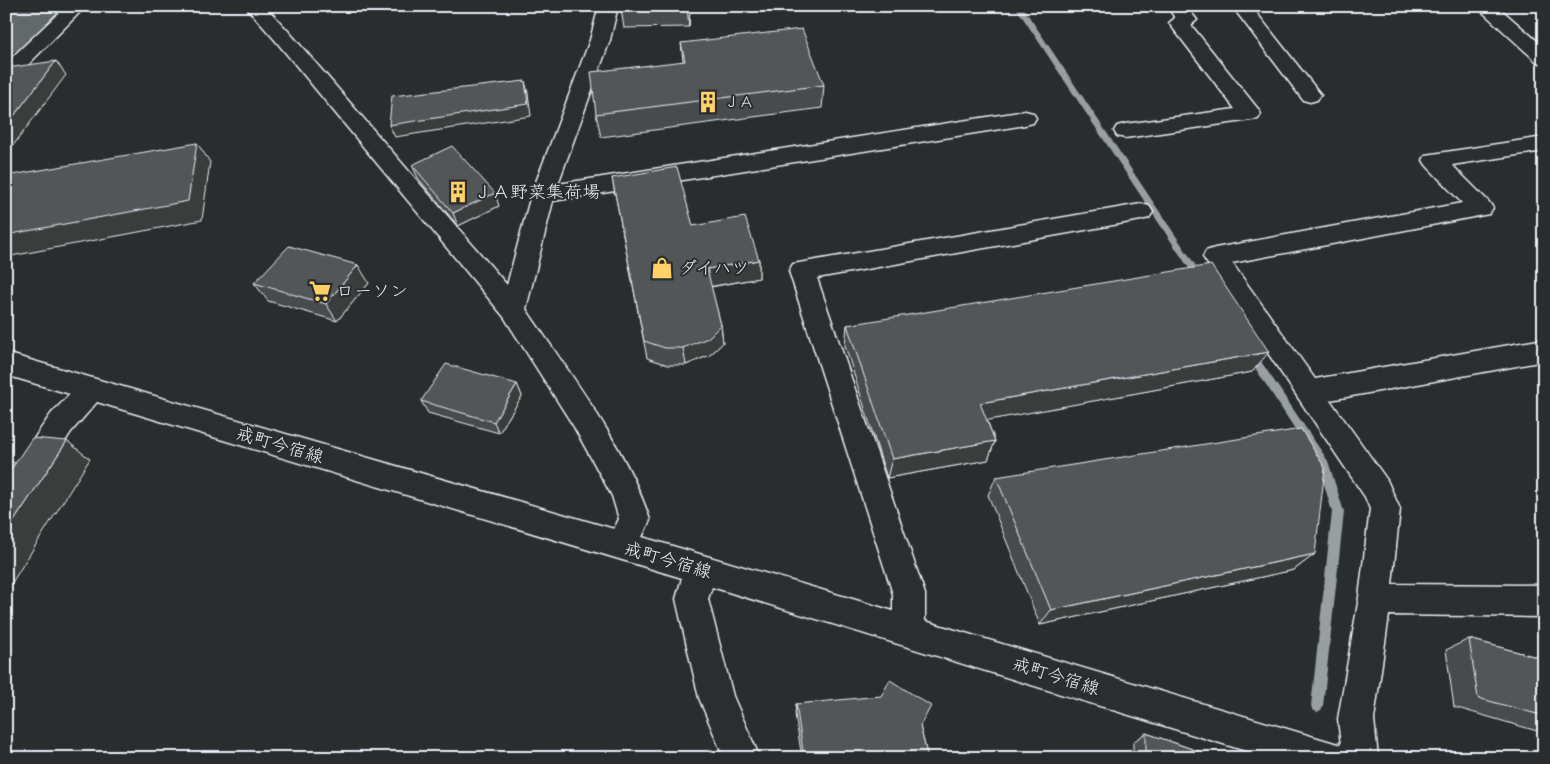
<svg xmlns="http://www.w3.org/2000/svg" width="1550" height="764" font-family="'Comic Neue','Klee One',sans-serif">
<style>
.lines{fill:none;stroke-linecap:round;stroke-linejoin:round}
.stream{fill:#989fa3;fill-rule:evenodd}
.river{fill:#63686b;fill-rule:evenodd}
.minor-casing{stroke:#e8f1f8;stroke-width:3}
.minor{fill:#2a2d2e;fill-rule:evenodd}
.wall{fill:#474b4d;stroke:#e8f1f8}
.shaded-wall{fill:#3a3d3e;stroke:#e8f1f8}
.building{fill:#535759;stroke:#e8f1f8}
.labels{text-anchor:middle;stroke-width:4;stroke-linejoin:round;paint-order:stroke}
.far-poi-label{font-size:15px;fill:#e8f1f8;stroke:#2a2d2e;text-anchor:start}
.poi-label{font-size:18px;fill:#e8f1f8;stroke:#2a2d2e;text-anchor:start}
.street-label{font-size:18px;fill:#e8f1f8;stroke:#2a2d2e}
</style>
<rect width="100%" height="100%" fill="#2a2d2e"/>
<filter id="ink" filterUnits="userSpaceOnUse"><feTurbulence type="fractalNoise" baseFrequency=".02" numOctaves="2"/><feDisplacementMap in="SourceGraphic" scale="10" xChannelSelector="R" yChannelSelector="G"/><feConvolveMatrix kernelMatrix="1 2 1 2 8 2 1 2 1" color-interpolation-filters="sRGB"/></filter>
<g filter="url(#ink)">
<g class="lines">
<!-- stream -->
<path class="stream" d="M1015 6H1022L1204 278 1206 280 1204 282H1198Z
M1251 350 1254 351 1328 461 1344 512 1323 706 1321 710 1317 712 1313 710 1311 706 1332 512 1319 466 1248 357 1246 354 1248 351Z"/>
<!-- river -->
<path class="river" d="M20 6H68L62 15 22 50 6 53V17Z"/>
<!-- minor casing -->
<g class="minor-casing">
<path id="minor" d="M66 6H86L13 80 6 82V63Z
M245 6H265L289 32 507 285 531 195 590 40 599 6H618L610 40 558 184 1025 111 1033 113 1036 118 1033 123 1025 125 553 201 526 309C570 375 625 444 650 520L642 537 893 611V594L789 271 793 264 1141 204 1149 206 1153 212 1149 218 1141 220 817 278 925 594V621L1341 745 1338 719 1359 597 1370 509 1365 497 1203 257 1206 251 1215 248 1462 203 1426 165 1423 160 1426 155 1544 137V151L1452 165 1489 202 1493 208 1489 214 1232 263 1315 379 1544 339V361L1330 400 1387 480 1400 509 1392 584 1544 585V617L1389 615 1374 719 1378 758H1269L712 587 708 599 733 696 760 758H724L699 698 676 599 682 578 97 402 71 432 17 515 6 519V479L51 414 70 394 6 375V353L614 529 619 519 612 496 574 427 504 317 275 40Z
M1167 6H1186L1197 20 1191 25 1258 109 1261 114 1258 119 1125 138 1117 136 1114 131 1117 126 1125 124 1235 109 1169 23 1175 18Z
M1232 6H1251L1317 90 1321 95 1317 100 1310 102 1303 100Z
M1476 6H1497L1544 47V64L1537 62Z"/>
</g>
<!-- minor -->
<use href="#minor" class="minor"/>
</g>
<!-- wall -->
<path class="wall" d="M690 6 689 27 624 28 621 9Z
M681 43 824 85 822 108 601 137 596 114 683 61Z
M412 165 499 206 458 226 418 178Z
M612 178 693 226 759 260V278L711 287 721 325 723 343 710 355 686 365H668L647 358Z
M254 283H369L337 321 268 301Z
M847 325 1252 372 987 420 995 441 988 460 887 478 845 346Z
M517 384 522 396 499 433 428 413 421 401Z
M996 477 1315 554 1294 570 1040 625 988 495Z
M1469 639 1544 659V733L1454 707 1446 650Z
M796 704 920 726 928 758H802L795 714Z
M1146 733 1218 758H1133V742Z"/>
<!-- shaded-wall -->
<path class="shaded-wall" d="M687 6H690L689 27 687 8Z
M56 61 66 75 6 155V126Z
M525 81 528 93 531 116 395 137 389 125Z
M197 143 210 162 202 220 6 257V235Z
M495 193 499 206 458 226 453 213Z
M759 260V278L708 287 707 269Z
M358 265 369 283 337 321 326 304Z
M721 325 723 343 710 355 686 365 683 348Z
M1269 352 1252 372 973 423 980 403Z
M517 384 522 396 499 433 494 422Z
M67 441 90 459 6 592V533Z
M995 441 988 460 887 478 892 459Z
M6 458 15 463 6 476Z
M1315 554 1294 570 1040 625 1051 610Z"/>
<!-- building -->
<path class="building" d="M621 6H687V8L621 9Z
M802 29 824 85 596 114 591 72 685 61 681 43Z
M56 61 6 126V68Z
M525 81 528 104 389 125 392 96Z
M197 143 188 201 6 235V176Z
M452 146 495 193 453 213 412 165Z
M677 167 693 226 745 217 759 260 707 269 721 325 708 338 683 348H665L644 341 612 178Z
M289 246 358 265 326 304 254 283Z
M1211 265 1269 352 980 403 995 441 892 459 847 325Z
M446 364 517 384 494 422 421 401Z
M1301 429 1325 468 1315 554 1051 610 996 477Z
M32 438 67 441 6 533V477Z
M1469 639 1544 659V716L1478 698Z
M890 680 931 706 920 726 928 758H804L796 704 881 696Z
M1146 733 1218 758H1146Z"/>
</g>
<!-- icons -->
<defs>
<g id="building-bare" transform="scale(1.725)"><path d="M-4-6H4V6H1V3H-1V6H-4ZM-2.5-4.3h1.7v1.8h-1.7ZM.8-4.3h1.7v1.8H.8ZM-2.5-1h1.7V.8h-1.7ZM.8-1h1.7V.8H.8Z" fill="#ffd166" stroke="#2a2d2e" stroke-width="2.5" paint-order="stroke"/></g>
<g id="shop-bare" transform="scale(1.725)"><path d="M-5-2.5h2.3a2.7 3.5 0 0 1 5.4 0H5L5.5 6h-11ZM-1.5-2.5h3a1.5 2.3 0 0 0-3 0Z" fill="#ffd166" stroke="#2a2d2e" stroke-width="2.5" paint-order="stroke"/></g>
<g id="supermarket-bare" transform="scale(1.725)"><path d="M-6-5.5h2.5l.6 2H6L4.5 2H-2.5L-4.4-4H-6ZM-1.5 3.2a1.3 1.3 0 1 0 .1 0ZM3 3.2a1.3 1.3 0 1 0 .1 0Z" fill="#ffd166" stroke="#2a2d2e" stroke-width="2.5" paint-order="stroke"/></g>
</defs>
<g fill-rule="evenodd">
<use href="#building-bare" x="708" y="102"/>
<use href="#building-bare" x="458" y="192"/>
<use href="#shop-bare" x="662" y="268"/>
<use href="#supermarket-bare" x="320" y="291"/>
</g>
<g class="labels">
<!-- far-poi labels -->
<g class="far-poi-label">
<text x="724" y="107">ＪＡ</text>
</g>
<!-- poi labels -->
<g class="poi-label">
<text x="474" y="198">ＪＡ野菜集荷場</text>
<text x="679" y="274">ダイハツ</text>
<text x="336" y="297">ローソン</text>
</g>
<!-- street labels -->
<g class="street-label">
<text transform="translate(280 445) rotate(16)" y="6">戒町今宿線</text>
<text transform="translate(668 560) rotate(16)" y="6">戒町今宿線</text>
<text transform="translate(1056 676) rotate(17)" y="6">戒町今宿線</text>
</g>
</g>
<!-- margin -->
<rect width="1550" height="764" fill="none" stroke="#2a2d2e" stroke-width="25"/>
<rect x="12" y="12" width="1525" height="739" fill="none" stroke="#e8f1f8" stroke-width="2" filter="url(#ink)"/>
</svg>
